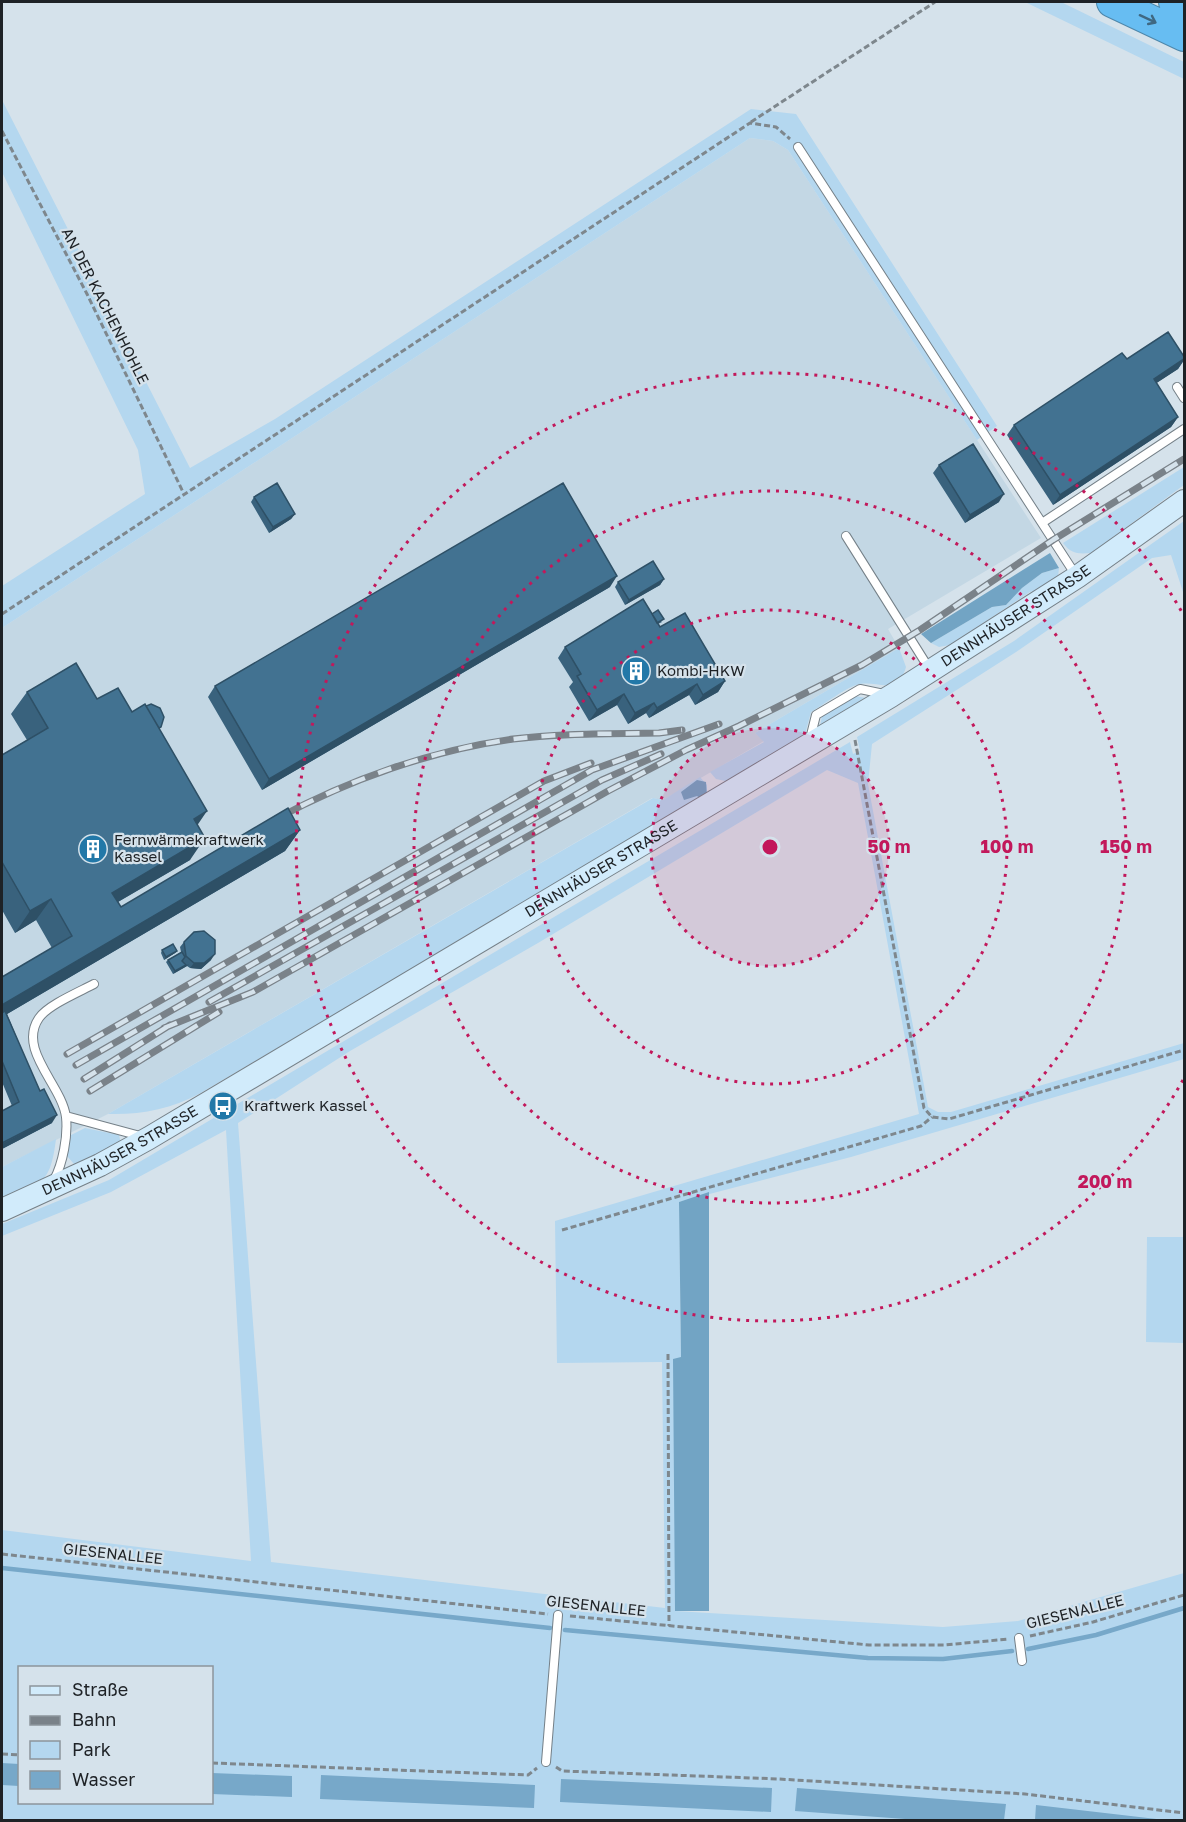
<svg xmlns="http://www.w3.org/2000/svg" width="1186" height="1822" font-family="'Golos Text',sans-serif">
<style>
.built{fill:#c3d7e4}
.green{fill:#b4d7ef;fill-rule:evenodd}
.forest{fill:#72a4c4}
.water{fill:#77a8c9}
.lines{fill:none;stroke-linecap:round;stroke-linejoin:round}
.stream{stroke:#77a8c9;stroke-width:4.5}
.lane-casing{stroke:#758088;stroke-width:10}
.secondary-casing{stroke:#758088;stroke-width:24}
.highway-casing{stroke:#4d87ab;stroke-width:32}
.path{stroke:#7e878d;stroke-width:3;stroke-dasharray:6 3;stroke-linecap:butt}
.lane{stroke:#fff;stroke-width:8}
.secondary{stroke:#d1ebfb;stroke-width:22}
.highway{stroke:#67bdf2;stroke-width:30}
.rail-casing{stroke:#7a8289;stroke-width:7}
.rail{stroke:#d5e2eb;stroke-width:4.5;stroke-dasharray:14;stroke-linecap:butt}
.wall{fill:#39627d}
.shaded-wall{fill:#2e5066}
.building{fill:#427291;stroke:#2e5066;stroke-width:1.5}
.oneway{stroke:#3f6882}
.ring{fill:none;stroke:#c2185b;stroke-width:3;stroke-dasharray:3 6}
.labels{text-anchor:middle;stroke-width:4.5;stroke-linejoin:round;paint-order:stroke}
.street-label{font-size:15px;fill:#1e2226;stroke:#d5e2eb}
.poi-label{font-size:15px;fill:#1e2226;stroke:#d5e2eb;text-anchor:start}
.centre{fill:#c2185b;stroke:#d5e2eb;stroke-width:3}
.ring-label{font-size:18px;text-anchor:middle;font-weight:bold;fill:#c2185b;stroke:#d5e2eb;stroke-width:4.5;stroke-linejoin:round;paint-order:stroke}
</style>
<rect width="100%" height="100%" fill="#d5e2eb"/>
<!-- built -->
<path class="built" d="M750 138 773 141 788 150 1041 538 888 629 899 648 755 733 764 741 663 800 652 798 108 1114 2 1167V628Z"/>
<!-- green -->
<path class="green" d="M1025 2H1061L1184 62V79Z
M2 100 190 468 275 419 751 109 796 114 997 426 977 440 788 150 773 141 750 138 2 628V586L145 494 138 450 2 172Z
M1184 467V485L1091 553C1078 554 1071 554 1063 543Z
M1184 521V595L1171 555 1152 558 1019 650 872 744 868 784 928 1107 938 1112H951L1184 1043V1059L851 1157 679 1202 681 1357 675 1611 943 1627 1018 1621 1184 1573V1820H2V1530L251 1561 226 1130 111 1192 2 1236V1224L109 1180 850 742 853 754 860 751 857 737 1014 641ZM827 770 858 783 919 1114 555 1221 557 1363 662 1362 665 1608 271 1562 238 1123 350 1051 538 943ZM20 1668H212V1802H20Z
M1059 568 1058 577 1044 588 1030 592 950 645 939 647 931 643 992 607 1006 605 1022 588 1042 573Z
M899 648 906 667C898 696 879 681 860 684 849 685 822 706 811 712L804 738 730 782 716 779 710 772 764 742 755 733Z
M855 696 866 698 820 726 822 716Z
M700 777 707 785V796L199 1094C171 1109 140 1115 108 1114L653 798 663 800Z
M85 1128 119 1135 121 1144 82 1164H74L67 1156 71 1135Z
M56 1139C50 1186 42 1182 2 1199V1167Z
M1147 1237H1184V1343L1146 1342Z"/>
<!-- forest -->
<path class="forest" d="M1050 553 1059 568 1042 573 1022 588 1006 605 992 607 931 643 921 634Z
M697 780 706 782 707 797 703 800 697 796 684 800 681 792Z
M709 1192V1611H675L673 1359 681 1357 679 1202Z"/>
<!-- water -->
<path class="water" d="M2 1763 19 1764V1786L2 1785Z
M212 1773 292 1776V1797L212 1794Z
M321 1775 535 1785 534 1808 320 1799Z
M561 1779 772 1788 771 1812 560 1802Z
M797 1788 1006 1804 1004 1820H919L795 1811Z
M1036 1805 1165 1820H1035Z"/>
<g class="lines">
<!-- stream -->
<path class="stream" d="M2 1568 550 1628
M565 1630 868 1658 943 1659 1012 1651
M1028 1649 1096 1635 1184 1608"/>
<!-- lane casing -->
<g class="lane-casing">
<path id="lane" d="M798 147 1077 577
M1177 387 1184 398
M1042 523 1184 429
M846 536 930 670
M810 739 816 715 860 689 884 694
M66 1116 144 1137
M54 1180C63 1163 68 1136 66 1117 62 1085 17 1050 39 1018 48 1005 79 992 94 984
M1019 1638 1022 1661
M546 1762 558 1615"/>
</g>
<!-- secondary casing -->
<g class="secondary-casing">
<g id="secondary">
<path id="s1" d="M2 1210 100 1165 149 1138 891 696 1077 577 1184 501"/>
</g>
</g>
<!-- highway casing -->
<g class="highway-casing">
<path id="highway" d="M1112 2 1184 36
M1174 2 1184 6"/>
</g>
<!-- path -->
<path class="path" d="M751 122 935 2
M2 131 87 294 184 494
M2 614 750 123 776 127 790 139
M855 740 924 1108 932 1117 949 1119 1184 1050
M562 1230 921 1126 932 1117
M668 1354 669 1626
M2 1554 548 1614
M570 1616 869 1645H944L1009 1639
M1030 1636 1093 1622 1184 1595
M2 1754 20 1755
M212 1763 528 1775 537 1768
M556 1767 562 1771 779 1779 1025 1794 1184 1813"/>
<!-- lane -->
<use href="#lane" class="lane"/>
<!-- secondary -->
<use href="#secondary" class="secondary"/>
<!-- highway -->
<use href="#highway" class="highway"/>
<!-- rail casing -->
<g class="rail-casing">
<path id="rail" d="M276 819C348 780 432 750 513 739 561 733 611 734 659 733L682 730
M209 1002 602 780 661 754
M164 1028 253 992 608 791 686 750 739 726 862 665 920 630 1053 540 1184 459
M67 1054 544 781 591 763
M76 1065 592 770 719 724
M84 1079 170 1025
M90 1091 219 1012"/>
</g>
<!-- rail -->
<use href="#rail" class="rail"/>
</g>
<!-- wall -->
<path class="wall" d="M1185 359 1178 369 1156 383 1178 417 1171 427 1053 505 1007 435 1014 425Z
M939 465 999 502 965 523 933 473Z
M254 497 295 514 291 519 269 533 251 502Z
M664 579 660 585 625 605 615 587 618 582Z
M610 587 262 790 208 697 215 686Z
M652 614 662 622 658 624 660 627 725 681 718 692 695 705 689 695 649 718 646 713 628 724 617 705 589 721 569 687 573 682 558 658 565 647Z
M27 692 97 699 132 712 161 727 159 729 198 825 190 860 118 902 121 907 300 830 285 851 7 1014 52 1123 2 1149V1111L12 1106 2 1082V977L52 948 36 920 15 933 2 910V755L27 740 11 714Z
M184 942 211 960 201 969 190 968 187 966 173 974 166 962 168 960 181 952 180 947Z
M162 950 177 951 175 953 164 960 161 953Z"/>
<!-- shaded-wall -->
<path class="shaded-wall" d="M1185 358 1178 369 1146 390 1154 379Z
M1178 417 1171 427 1053 505 1060 495Z
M1004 494 999 502 965 523 970 515Z
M295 514 291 519 269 533 273 527Z
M617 576 610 587 262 790 269 779Z
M664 579 660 585 625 605 629 600Z
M725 681 718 692 695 705 703 695Z
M697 684 689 695 649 718 657 708Z
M624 694 617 705 589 721 597 710Z
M654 703 646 713 628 724 635 713Z
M207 811 192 833 194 819Z
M300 830 285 851 2 1017V1005Z
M205 838 190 860 97 914 112 893Z
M51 899 36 920 15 933 30 911Z
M177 951 175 953 164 960 166 957Z
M215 954 211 960 201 969 190 968 194 963Z
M189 964 187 966 173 974 175 971Z
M57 1115 52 1123 2 1149V1144Z"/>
<!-- building -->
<path class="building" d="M1168 332 1185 358 1154 379 1178 417 1060 495 1014 425 1122 353 1127 359Z
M973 444 1004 494 970 515 939 465Z
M277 483 295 514 273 527 254 497Z
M563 483 617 576 269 779 215 686Z
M653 561 664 579 629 600 618 582Z
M643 599 660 627 685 613 725 681 703 695 697 684 657 708 654 703 635 713 624 694 597 710 577 676 581 674 565 647Z
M658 610 664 619 657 623 652 614Z
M76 663 97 699 118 688 132 712 145 704 207 811 194 819 205 838 112 893 121 907 288 808 300 830 2 1005V977L72 936 51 899 30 911 2 862V755L48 728 27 692Z
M151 704 160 708 164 717 161 727 159 728 146 706Z
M204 931 215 940V954L204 963H194L186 956 184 942 194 932Z
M173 944 177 951 166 957 162 950Z
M182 952 185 957 182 961 186 965 175 971 168 960Z
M5 1011 40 1091 44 1089 57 1115 2 1143V1111L19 1102 2 1061V1013Z"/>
<!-- one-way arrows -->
<defs><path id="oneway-shaft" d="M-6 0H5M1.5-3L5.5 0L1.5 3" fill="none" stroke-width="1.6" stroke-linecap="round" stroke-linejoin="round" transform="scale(1.5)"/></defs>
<use class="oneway" href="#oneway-shaft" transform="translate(1148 19) rotate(25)"/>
<!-- distance rings -->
<circle cx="770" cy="847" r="119" fill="#c2185b" fill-opacity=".12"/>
<g class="ring">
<circle cx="770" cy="847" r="119"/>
<circle cx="770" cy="847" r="237"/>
<circle cx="770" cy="847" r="356"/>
<path d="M1183 1080A474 474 0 1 1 1183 614"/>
</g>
<!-- icons -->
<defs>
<g id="building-disc" transform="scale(1.5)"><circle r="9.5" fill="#2278a8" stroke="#d5e2eb"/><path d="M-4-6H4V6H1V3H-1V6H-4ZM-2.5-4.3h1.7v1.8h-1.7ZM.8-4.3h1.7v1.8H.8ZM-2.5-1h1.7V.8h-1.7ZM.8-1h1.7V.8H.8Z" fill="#fff"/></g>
<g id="bus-disc" transform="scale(1.5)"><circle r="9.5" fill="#2278a8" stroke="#d5e2eb"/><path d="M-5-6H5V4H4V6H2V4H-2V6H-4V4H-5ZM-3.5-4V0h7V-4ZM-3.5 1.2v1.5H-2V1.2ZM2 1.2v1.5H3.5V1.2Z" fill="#fff"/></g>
</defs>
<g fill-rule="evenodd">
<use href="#building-disc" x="636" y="671"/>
<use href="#building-disc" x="93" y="849"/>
<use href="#bus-disc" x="223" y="1106"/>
</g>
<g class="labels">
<!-- street labels -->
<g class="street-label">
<text transform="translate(105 306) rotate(63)" y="5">AN DER KACHENHOHLE</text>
<text dy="5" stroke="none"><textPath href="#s1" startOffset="1176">DENNHÄUSER STRASSE</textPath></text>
<text dy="5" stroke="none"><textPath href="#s1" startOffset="690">DENNHÄUSER STRASSE</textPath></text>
<text dy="5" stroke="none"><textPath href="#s1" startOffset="132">DENNHÄUSER STRASSE</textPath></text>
<text transform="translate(113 1554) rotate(6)" y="5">GIESENALLEE</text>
<text transform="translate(596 1606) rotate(6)" y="5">GIESENALLEE</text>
<text transform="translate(1075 1612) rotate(-14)" y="5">GIESENALLEE</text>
</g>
<!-- poi labels -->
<g class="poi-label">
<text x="657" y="676">Kombi-HKW</text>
<text x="114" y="845">Fernwärmekraftwerk<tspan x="114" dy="17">Kassel</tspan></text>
<text x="244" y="1111">Kraftwerk Kassel</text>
</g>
</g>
<circle cx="770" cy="847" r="9" class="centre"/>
<g class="ring-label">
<text x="889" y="853">50 m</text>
<text x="1007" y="853">100 m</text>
<text x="1126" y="853">150 m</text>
<text x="1105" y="1188">200 m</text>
</g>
<!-- border -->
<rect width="1186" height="1822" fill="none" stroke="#1e2226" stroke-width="6"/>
<!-- legend -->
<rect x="18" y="1666" width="195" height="138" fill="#d5e2eb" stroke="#8c959c" stroke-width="1.5"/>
<rect x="30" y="1686" width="30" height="9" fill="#d1ebfb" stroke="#8c959c" stroke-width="1.5"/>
<text x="72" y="1696" font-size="18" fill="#1e2226">Straße</text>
<rect x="30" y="1716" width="30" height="9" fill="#7a8289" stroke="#8c959c" stroke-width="1.5"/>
<text x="72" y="1726" font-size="18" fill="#1e2226">Bahn</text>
<rect x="30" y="1741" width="30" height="18" fill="#b4d7ef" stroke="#8c959c" stroke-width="1.5"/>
<text x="72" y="1756" font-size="18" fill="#1e2226">Park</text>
<rect x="30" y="1771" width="30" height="18" fill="#77a8c9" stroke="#8c959c" stroke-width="1.5"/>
<text x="72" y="1786" font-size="18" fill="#1e2226">Wasser</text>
</svg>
